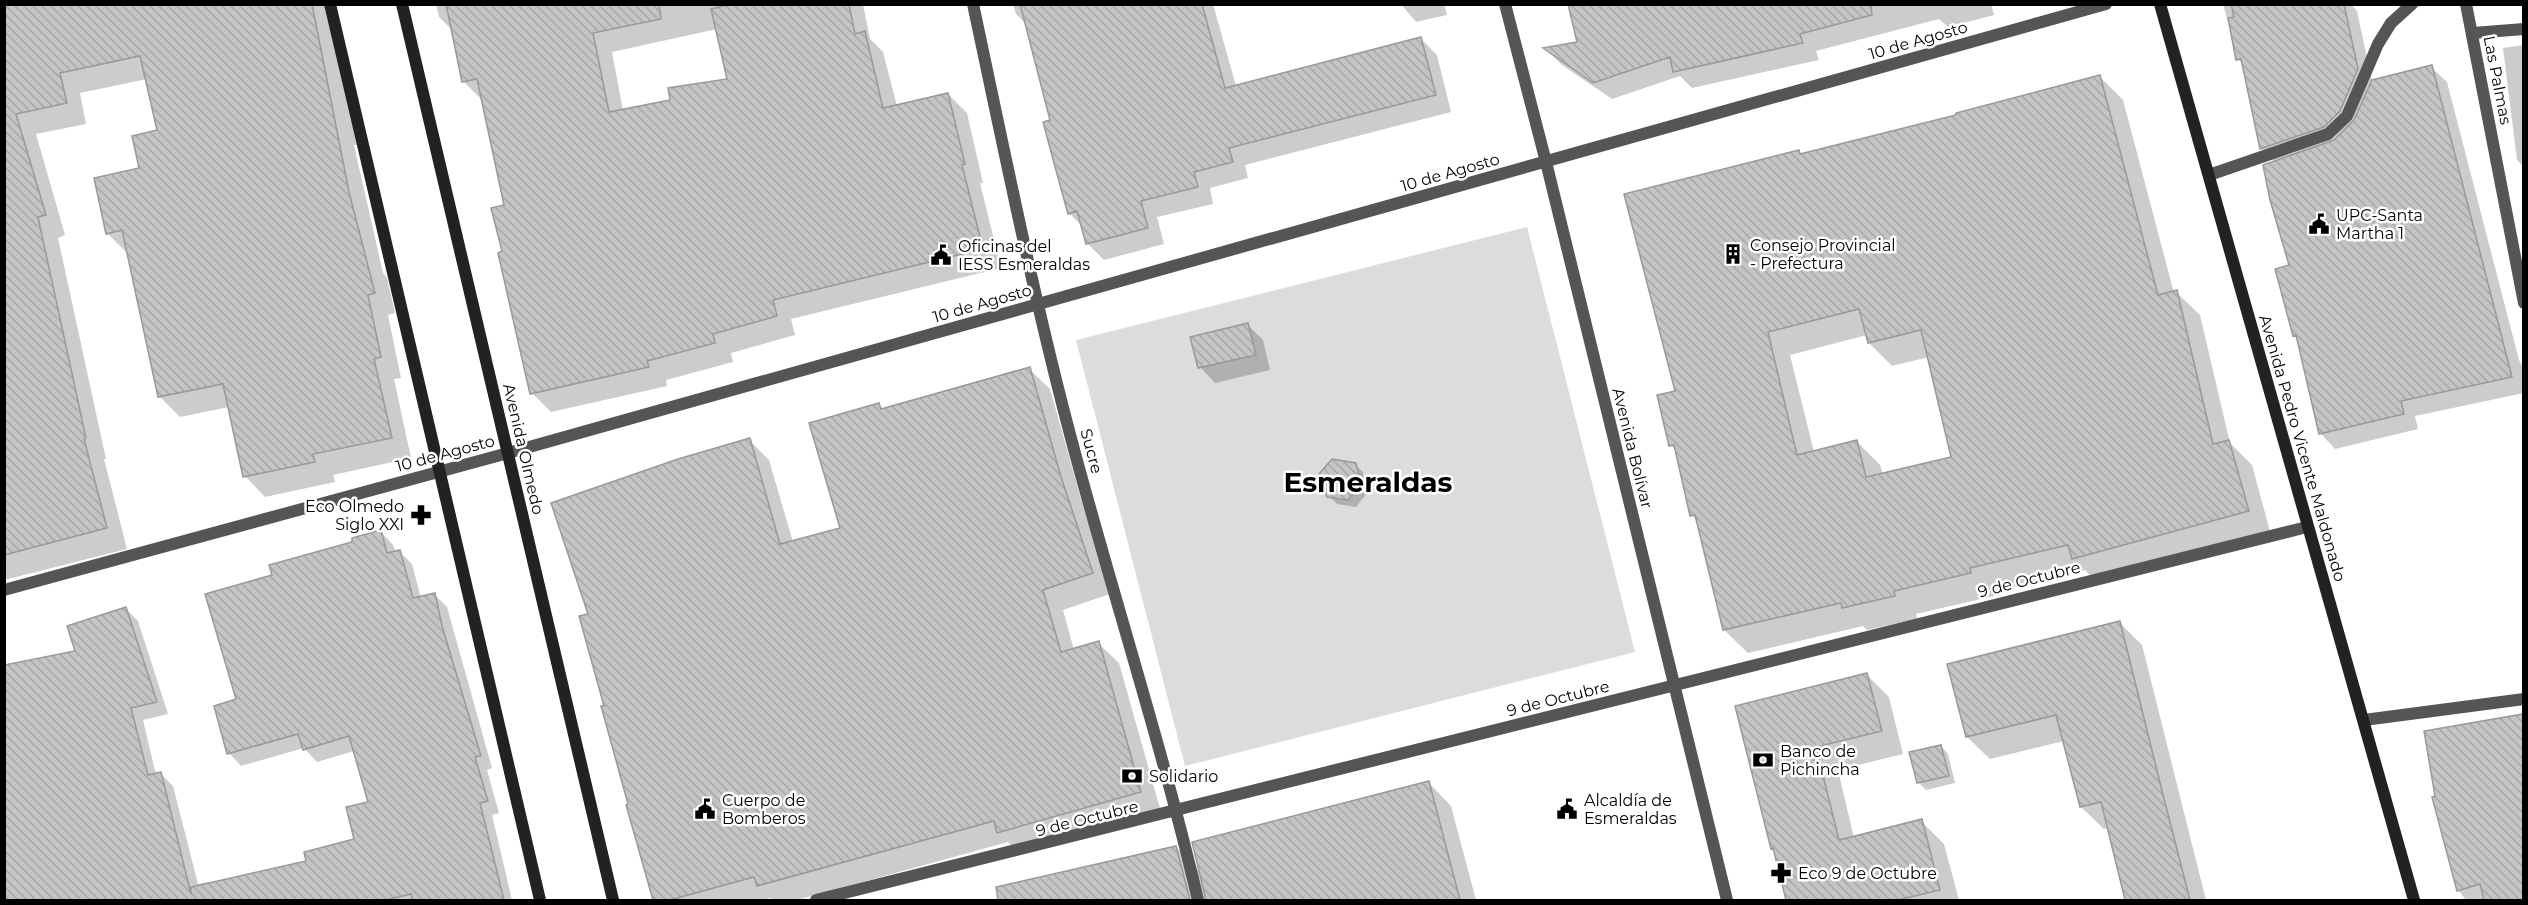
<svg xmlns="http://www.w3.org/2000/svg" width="2528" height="905" font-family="Montserrat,sans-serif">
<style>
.green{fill:#dcdcdc}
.shadow{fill:#0003;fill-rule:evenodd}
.building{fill:url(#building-back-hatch);stroke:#999;stroke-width:1.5;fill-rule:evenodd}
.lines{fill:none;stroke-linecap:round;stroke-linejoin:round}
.street{stroke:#555;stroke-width:12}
.secondary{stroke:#222;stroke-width:12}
.labels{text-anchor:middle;stroke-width:5;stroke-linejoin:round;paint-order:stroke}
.street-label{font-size:16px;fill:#000;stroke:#fff}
.poi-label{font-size:16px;fill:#000;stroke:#fff;text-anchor:start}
.town-label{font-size:28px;font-weight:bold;fill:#000;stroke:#fff}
</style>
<defs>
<pattern id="building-back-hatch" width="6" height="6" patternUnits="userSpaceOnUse" patternTransform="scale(1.5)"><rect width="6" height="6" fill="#c4c4c4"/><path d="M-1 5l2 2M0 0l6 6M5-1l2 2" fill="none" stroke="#a7a7a7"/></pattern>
</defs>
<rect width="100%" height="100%" fill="#fff"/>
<!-- green -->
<path class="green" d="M1527 227 1635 652 1185 766 1076 340Z"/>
<!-- shadow -->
<path class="shadow" d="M4 4H334L357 145H354L383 273 387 278 395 313 388 315 401 378 394 379 411 458 333 475 335 482 265 497 245 476 229 407 180 417 159 396 128 254 107 233 158 131 147 79 80 93 86 124 36 134 65 235 58 238 106 459H104L127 549 4 580Z
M436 4H863L870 39 883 52 897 106 948 94 967 113 983 183H980L1001 268 791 319 795 335 731 353 733 362 666 380 667 386 551 412 532 393 504 253 505 206 483 101 463 81 453 31 439 17ZM717 29 729 80 672 101 623 111 612 52Z
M1013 4H1213L1236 86 1420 38 1437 55 1451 112 1245 165 1248 178 1210 188 1213 204 1157 217 1164 244 1104 260 1087 243 1083 227 1069 213 1052 121 1027 25 1016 14Z
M1401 4H1444L1447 15 1416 22Z
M1570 4H1991L1994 15 1948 27 1939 19 1816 51 1819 60 1692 88 1680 76 1612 99 1562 65 1546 49 1579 43Z
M2223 4H2351L2357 11 2372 81 2431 67 2447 82 2519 360 2524 369V393L2415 416 2418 429 2335 449 2320 433 2298 339 2294 335 2291 266 2275 162 2261 148 2244 65 2238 59Z
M2524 45V167L2517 160 2503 48Z
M2100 77 2123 100 2174 293 2176 292 2200 315 2230 443 2252 465 2271 535 2097 582 2085 570 1993 592 1994 596 1916 614 1917 619 1867 630 1863 626 1748 653 1724 630 1698 522 1692 515 1677 451 1671 445 1677 392 1799 151 1802 155 1958 116ZM1867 335 1869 343 1892 366 1929 357 1953 458 1883 474 1880 465 1857 442 1814 452 1790 355Z
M1248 325 1263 340 1270 370 1215 383 1200 367Z
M1029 369 1050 389 1081 499 1113 593 1063 610 1074 650 1098 643 1119 663 1161 812 1019 853 1008 842 797 900H774L771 898 762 900H654L628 806 630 805 606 707 590 615 749 440 769 460 793 542 842 529 879 405 884 410Z
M1355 464 1363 472 1367 493 1356 507 1337 504 1329 496Z
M381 532 393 545 396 552 399 551 412 564 421 598 434 594 447 607 492 768 487 770 499 813 492 815 512 900H4V666L77 652 126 609 138 621 168 714 143 720 156 775 161 774 173 786 198 884 209 882 211 884 308 862 355 840 370 803 354 751 317 762 304 748 241 766 229 753 237 700 274 576Z
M2120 623 2142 645 2206 900H2127L2109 828 2104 829 2081 807 2064 741 1990 759 1967 737Z
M1866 674 1889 697 1903 754 1838 770 1854 838 1921 821 1944 844 1959 900H1788L1737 707Z
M2524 715V900H2466L2458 890 2437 797 2426 732Z
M1941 746 1948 754 1955 783 1926 790 1918 782Z
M1429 783 1451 806 1476 900H1060L1054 876 1176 847 1201 873Z"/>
<!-- building -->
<path class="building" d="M4 4H312L349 192 375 293 368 295 381 357 374 359 392 438 313 454 315 462 243 477 223 384 158 397 122 230 106 234 94 178 139 168 132 136 157 130 140 56 60 73 67 103 16 114 46 215 38 217 86 438 84 439 107 528 4 555Z
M446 4H659L661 19 593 33 609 112 670 100 668 88 727 79 711 9 730 4H849L855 34 865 31 883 108 948 93 965 164 962 165 983 249 773 300 777 316 713 334 715 343 647 361 649 367 530 394 498 253 502 251 491 208 504 205 477 79 462 82Z
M1020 4H1202L1225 88 1421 37 1436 95 1229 148 1233 162 1194 172 1198 187 1141 201 1148 228 1086 244 1077 211 1068 214 1054 163 1043 122 1050 120Z
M1568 4H1871L1872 15 1800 34 1803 43 1673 72 1670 57 1593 83 1543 48 1577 42Z
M2231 4H2344L2358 69 2340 111 2324 127 2260 149 2241 59 2236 60 2228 18 2234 17Z
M2432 65 2512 377 2401 401 2404 414 2319 434 2296 335 2293 336 2275 269 2289 265 2270 200 2263 165 2334 140 2354 120 2372 80Z
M2100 75 2158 295 2177 290 2213 444 2229 440 2249 511 2072 559 2068 545 1970 568 1971 573 1894 591 1895 596 1842 608 1841 603 1723 630 1695 515 1690 516 1674 445 1669 446 1657 395 1675 391 1624 194 1799 150 1800 154 1956 115V113ZM1859 309 1868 343 1921 330 1951 457 1866 477 1857 440 1797 455 1768 332Z
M1248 323 1256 355 1198 368 1190 337Z
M1030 367 1061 477 1093 573 1043 590 1061 652 1099 641 1141 792 997 833 994 821 757 886 754 877 670 900H653L626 805 628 804 601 706H604L579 616 588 614 551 503 678 459 750 438 780 544 840 528 809 423 879 403 881 409Z
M1332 459 1356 463 1361 485 1348 500 1327 497 1319 474Z
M381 530 387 553 400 550 413 598 435 593 442 626 481 756 475 757 488 801 480 803 504 900H412L411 894 386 900H4V665L75 651 67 626 126 607 157 702 131 708 148 775 161 772 191 894V887L306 861 304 852 354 839 346 807 368 802 349 736 303 750 298 734 227 754 214 706 236 699 205 594 272 575 269 565 352 542V538Z
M2120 621 2162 791 2190 900H2125L2101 802 2080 807 2056 715 1966 737 1947 664Z
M1867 673 1882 731 1816 747 1839 840 1922 819 1940 890 1898 900H1786L1773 848 1771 849 1735 706Z
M2523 714V900H2484L2480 884 2457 891 2432 797 2435 796 2424 731Z
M1941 745 1949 776 1917 783 1909 752Z
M1429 781 1460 900H1206L1192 842Z
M1176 846 1190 900H998L996 887Z"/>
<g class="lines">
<!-- street -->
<path class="street" d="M973 4C1005 154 1035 305 1075 453 1115 602 1163 750 1198 900
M1505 4 1546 162 1727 900
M2466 4 2524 303
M2473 33 2524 29
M2209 175 2328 134 2347 116 2378 44 2391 23 2412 4
M4 590 508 453 2106 4
M2364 720 2524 699
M816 900C1314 779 1810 650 2307 527"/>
<!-- secondary -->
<path class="secondary" d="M330 4 540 900
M402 4 613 900
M2160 4 2414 900"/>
</g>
<!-- icons -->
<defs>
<g id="civic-bare" transform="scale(1.62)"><path d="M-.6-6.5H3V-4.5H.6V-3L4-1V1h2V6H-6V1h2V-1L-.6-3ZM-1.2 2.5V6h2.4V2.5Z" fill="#000" stroke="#fff" stroke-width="2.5" paint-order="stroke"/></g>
<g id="building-bare" transform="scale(1.62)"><path d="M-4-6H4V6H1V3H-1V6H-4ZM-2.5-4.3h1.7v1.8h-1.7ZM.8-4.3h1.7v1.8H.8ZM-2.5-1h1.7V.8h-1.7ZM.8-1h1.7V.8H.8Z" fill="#000" stroke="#fff" stroke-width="2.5" paint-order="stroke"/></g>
<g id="pharmacy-bare" transform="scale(1.62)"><path d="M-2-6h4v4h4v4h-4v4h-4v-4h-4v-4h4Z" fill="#000" stroke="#fff" stroke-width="2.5" paint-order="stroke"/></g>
<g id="bank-bare" transform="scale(1.62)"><path d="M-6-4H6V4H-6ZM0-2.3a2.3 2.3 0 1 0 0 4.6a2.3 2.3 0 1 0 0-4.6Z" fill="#000" stroke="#fff" stroke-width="2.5" paint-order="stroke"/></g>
</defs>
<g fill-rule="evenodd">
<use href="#civic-bare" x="2319" y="224"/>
<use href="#building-bare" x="1733" y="254"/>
<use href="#civic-bare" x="941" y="255"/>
<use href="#pharmacy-bare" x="421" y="515"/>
<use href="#bank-bare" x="1763" y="760"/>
<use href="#bank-bare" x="1132" y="776"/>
<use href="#civic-bare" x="705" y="809"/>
<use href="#civic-bare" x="1567" y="809"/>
<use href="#pharmacy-bare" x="1781" y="873"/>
</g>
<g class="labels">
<!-- street labels -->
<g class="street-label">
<text transform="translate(1918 40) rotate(-16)" y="6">10 de Agosto</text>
<text transform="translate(2498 80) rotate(79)" y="6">Las Palmas</text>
<text transform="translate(1450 172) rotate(-16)" y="6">10 de Agosto</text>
<text transform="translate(982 303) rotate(-16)" y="6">10 de Agosto</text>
<text transform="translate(1633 448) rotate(76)" y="6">Avenida Bolívar</text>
<text transform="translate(2303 448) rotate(74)" y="6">Avenida Pedro Vicente Maldonado</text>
<text transform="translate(524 449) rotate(77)" y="6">Avenida Olmedo</text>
<text transform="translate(1092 451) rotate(75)" y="6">Sucre</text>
<text transform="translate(445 453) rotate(-15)" y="6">10 de Agosto</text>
<text transform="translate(2029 579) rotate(-14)" y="6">9 de Octubre</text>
<text transform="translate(1558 698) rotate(-14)" y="6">9 de Octubre</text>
<text transform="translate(1087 818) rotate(-14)" y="6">9 de Octubre</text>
</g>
<!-- poi labels -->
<g class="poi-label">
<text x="2336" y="221">UPC-Santa<tspan x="2336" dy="18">Martha 1</tspan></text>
<text x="1750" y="251">Consejo Provincial<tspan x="1750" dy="18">- Prefectura</tspan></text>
<text x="958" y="252">Oficinas del<tspan x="958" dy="18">IESS Esmeraldas</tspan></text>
<text x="404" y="512" text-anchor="end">Eco Olmedo<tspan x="404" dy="18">Siglo XXI</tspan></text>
<text x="1780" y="757">Banco de<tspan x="1780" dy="18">Pichincha</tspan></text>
<text x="1149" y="782">Solidario</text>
<text x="722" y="806">Cuerpo de<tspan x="722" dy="18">Bomberos</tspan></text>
<text x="1584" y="806">Alcaldía de<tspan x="1584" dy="18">Esmeraldas</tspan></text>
<text x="1798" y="879">Eco 9 de Octubre</text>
</g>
<!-- town labels -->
<g class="town-label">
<text x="1368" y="492">Esmeraldas</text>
</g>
</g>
<!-- border -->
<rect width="2528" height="905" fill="none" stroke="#000000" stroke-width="12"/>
</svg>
